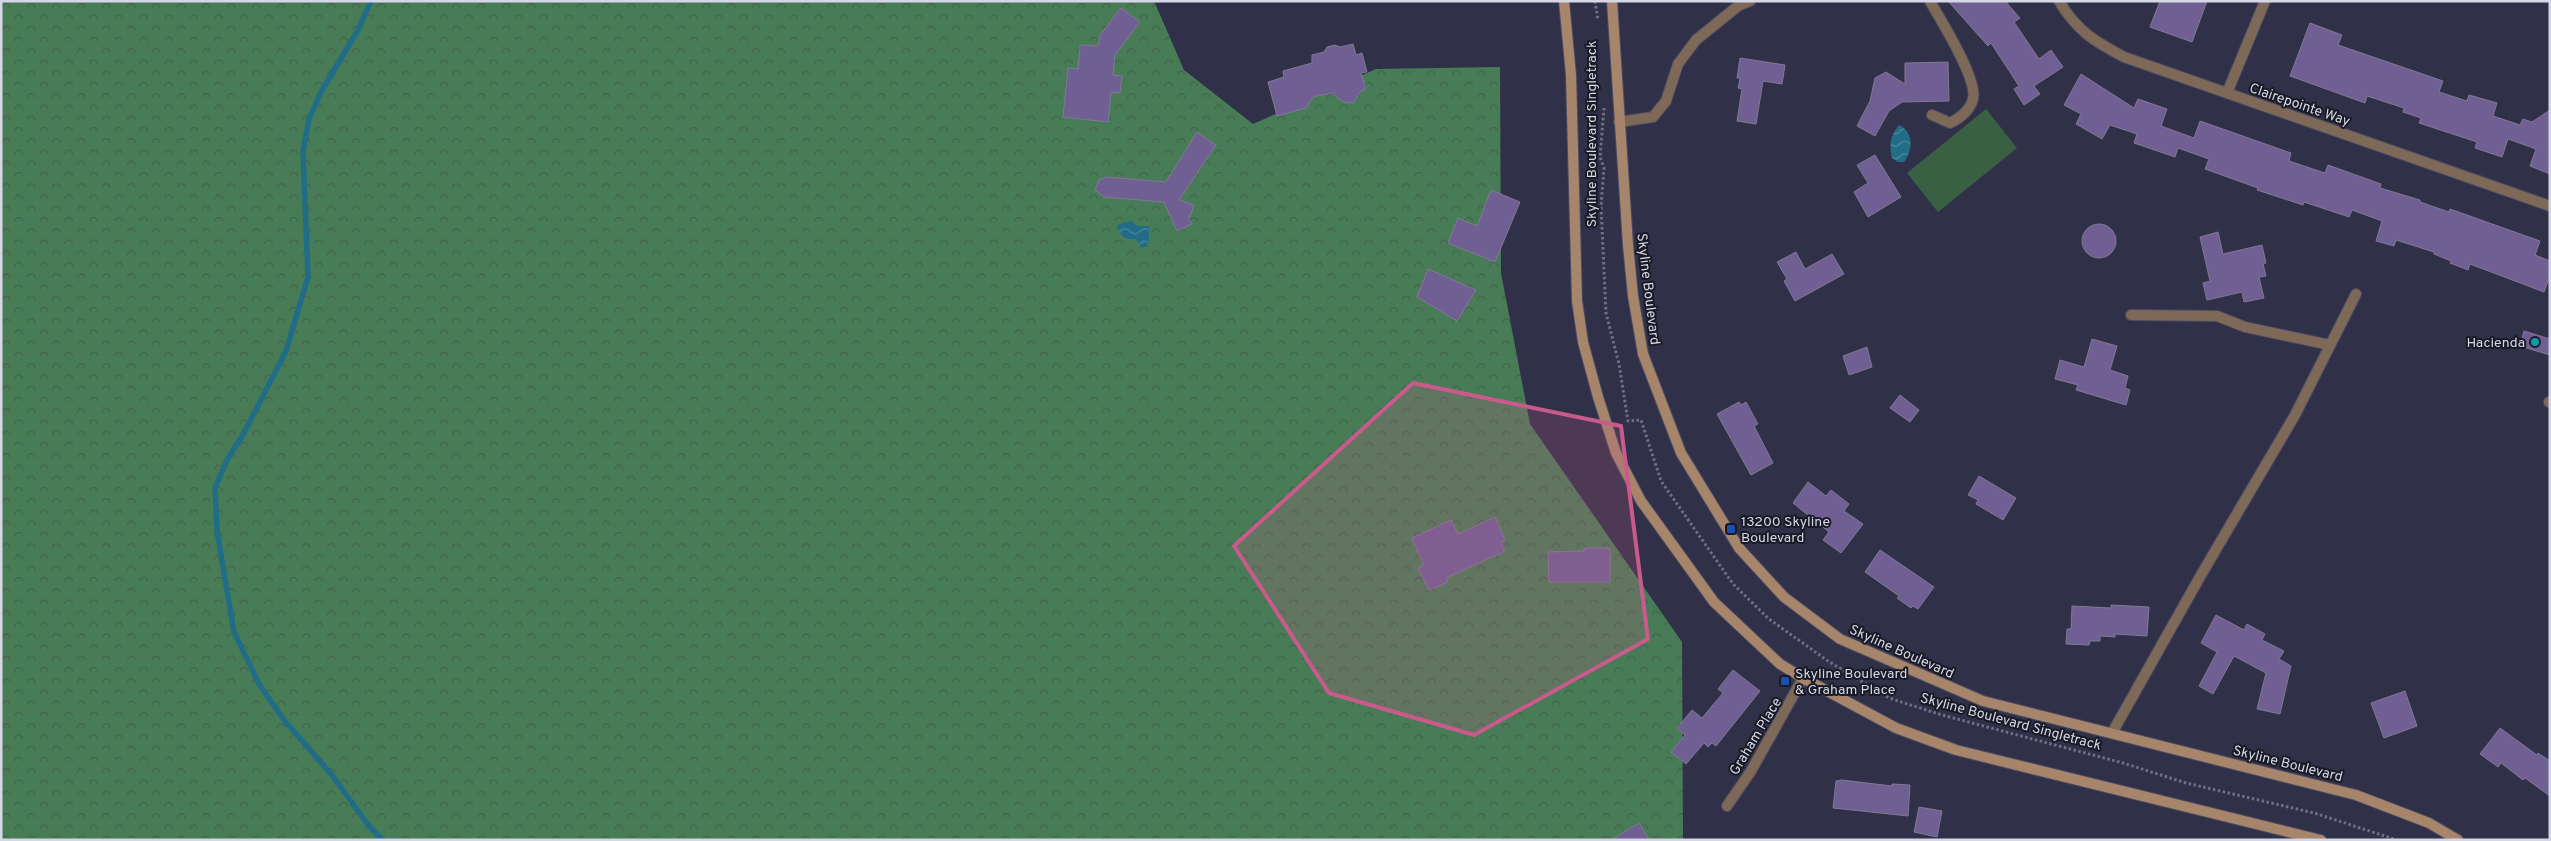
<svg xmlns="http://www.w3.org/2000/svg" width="2551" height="841" font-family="Overpass,sans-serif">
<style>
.green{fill:#396043}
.forest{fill:url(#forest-crowns)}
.water{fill:url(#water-waves)}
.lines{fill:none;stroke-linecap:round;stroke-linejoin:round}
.stream{stroke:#216d88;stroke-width:5.5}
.building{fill:#705f93;stroke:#817994}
.service-casing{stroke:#4b4c61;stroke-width:12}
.minor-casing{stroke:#4b4c61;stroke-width:12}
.secondary-casing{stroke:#4b4c61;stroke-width:12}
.path{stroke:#6f7084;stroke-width:3;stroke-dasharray:2.5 2.5;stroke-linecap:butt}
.service{stroke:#7e6857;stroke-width:10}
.minor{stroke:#7e6857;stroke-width:10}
.secondary{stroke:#a7856a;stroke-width:10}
.marked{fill:#c95b8c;fill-opacity:0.2;stroke:#c95b8c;stroke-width:4;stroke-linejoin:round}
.culture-dot{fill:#0f9aa8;stroke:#191a25;stroke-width:2}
.transit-dot{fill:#1a4fb4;stroke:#191a25;stroke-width:2}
.labels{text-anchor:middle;stroke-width:4;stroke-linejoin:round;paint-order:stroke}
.street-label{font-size:14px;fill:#d6d7e6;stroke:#191a25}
.poi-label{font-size:14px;fill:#d6d7e6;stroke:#191a25;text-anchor:start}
</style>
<defs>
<pattern id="forest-crowns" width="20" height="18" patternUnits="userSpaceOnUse" patternTransform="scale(1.25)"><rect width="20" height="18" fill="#487c56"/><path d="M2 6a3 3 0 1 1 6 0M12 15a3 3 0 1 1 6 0" fill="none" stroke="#44614e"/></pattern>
<pattern id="water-waves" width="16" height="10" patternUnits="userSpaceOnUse" patternTransform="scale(1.25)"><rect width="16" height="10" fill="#216d88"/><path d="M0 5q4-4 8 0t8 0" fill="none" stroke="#4b889e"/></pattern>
</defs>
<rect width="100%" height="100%" fill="#303148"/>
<!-- green -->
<path class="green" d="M1986 109 2017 148 1938 212 1907 173Z"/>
<!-- forest -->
<path class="forest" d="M1 1H1154L1184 70 1253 124 1376 69 1500 67 1501 273 1530 424 1682 642 1683 840H1Z"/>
<!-- water -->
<path class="water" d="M1899 125C1914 132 1913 150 1904 162H1898L1892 158C1889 145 1890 136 1899 125Z
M1131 221 1138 226H1149V242L1145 243 1148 246 1141 248 1136 239C1125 239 1123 239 1117 228L1119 224Z"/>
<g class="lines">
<!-- stream -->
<path class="stream" d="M371 1 358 30 321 92 309 119 303 152 308 277 286 351 244 433 227 460 215 488 217 531 234 632 259 684 284 720 332 775 369 826 383 840"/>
</g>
<!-- building -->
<path class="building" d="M1948 1H2005L2020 18 2014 22 2039 59 2051 50 2063 67 2034 86 2040 94 2024 105 2014 89 2019 86 1991 43 1988 46Z
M2160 1H2207L2192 42 2150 27Z
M1121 8 1140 22 1115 55 1113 75 1122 76 1120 93 1111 92 1108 122 1063 117 1068 68 1078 69 1080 45 1098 46 1100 35Z
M2310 23 2342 35 2338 45 2443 81 2439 92 2467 101 2469 95 2497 103 2493 116 2520 125 2523 119 2532 122 2550 110V174L2530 166 2536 149 2508 139 2502 157 2475 148 2477 142 2419 123 2421 118 2403 112 2404 108 2367 96 2365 103 2290 76Z
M1353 44 1356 55 1362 53 1367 72 1361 73 1366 89 1361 91 1353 103 1343 102 1332 93 1313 97 1306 108 1277 116 1268 82 1284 77 1283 71 1312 63V55L1324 52 1327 47 1335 45 1340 47Z
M1740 58 1785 65 1782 84 1763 81 1756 124 1737 121 1742 89 1738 88 1740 78H1737Z
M1948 62 1949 101 1902 102 1889 111 1875 136 1857 126 1870 101 1875 78 1886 72 1905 84V63Z
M2081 74 2134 108 2138 99 2167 109 2161 126 2194 138 2200 121 2291 153 2289 161 2325 173 2328 165 2381 184 2380 188 2420 200V202L2449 212 2450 209 2540 241 2535 255 2550 261V276L2544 292 2470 264 2468 270 2450 263 2451 261 2434 254V252L2396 240 2394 246 2376 241 2382 221 2352 210 2349 217 2304 202 2303 205 2257 190 2258 188 2205 169 2209 159 2178 148 2175 157 2134 143 2137 134 2110 125 2102 139 2076 124 2081 114 2064 105Z
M1197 132 1216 145 1179 200 1194 205 1189 219 1192 224 1177 231 1164 202 1104 197 1095 190 1099 180 1106 177 1166 182Z
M1875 155 1901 197 1868 217 1854 192 1868 183 1857 165Z
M1491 190 1520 202 1495 262 1448 243 1458 218 1477 226Z
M2082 241a17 17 0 1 1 34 0a17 17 0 1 1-34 0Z
M2218 232 2223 254 2262 245 2266 263 2263 264 2266 276 2259 277 2264 298 2244 302 2242 292 2207 300 2203 283 2210 281 2200 237Z
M1796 252 1805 269 1832 254 1844 274 1795 301 1784 281 1787 279 1777 262Z
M1428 269 1476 290 1457 321 1417 297Z
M2524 331 2550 339V355L2520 346Z
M2092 339 2117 346 2110 370 2128 376 2125 388 2130 390 2126 405 2076 390 2078 385 2055 379 2060 360 2084 367Z
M1867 347 1872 367 1849 375 1843 356Z
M1900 395 1919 410 1910 422 1890 408Z
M1739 402 1741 405 1746 402 1758 424 1754 426 1773 463 1751 475 1717 414Z
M1979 476 2016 498 2003 520 1976 504 1978 500 1968 495Z
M1808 482 1826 496 1831 490 1849 504 1844 511 1863 524 1841 553 1823 540 1829 532 1793 503Z
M1495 517 1505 540 1501 542 1505 551 1446 578 1448 582 1429 590 1418 568 1424 565 1412 538 1451 520 1458 534Z
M1584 548H1610V582H1549L1548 552 1584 551Z
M1880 550 1934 587 1918 609 1913 606 1911 608 1897 598 1899 596 1865 572Z
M2111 605 2149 607 2147 636 2115 634V637L2100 636V641H2090L2089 645 2066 644 2067 629H2071L2072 606 2111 608Z
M2216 615 2244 630 2247 624 2265 634 2262 640 2284 651 2279 659 2291 666 2280 714 2257 709 2266 673 2234 656 2213 694 2199 686 2217 652 2201 643Z
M1733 670 1760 691 1716 746 1712 743 1708 747 1704 743 1686 764 1671 752 1685 735 1677 728 1692 710 1702 718 1723 693 1718 689Z
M2405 691 2417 726 2384 738 2371 703Z
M2500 728 2537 755 2538 753 2550 761V796L2525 778 2523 780 2501 763 2498 767 2480 754Z
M1842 780 1892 786V784L1910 785 1908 816 1833 808 1836 781Z
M1919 807 1942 811 1937 837 1914 832Z
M1639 823 1649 840H1611Z"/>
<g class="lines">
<!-- service casing -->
<g class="service-casing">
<path id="service" d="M1930 1C1941 21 1978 79 1973 99 1970 111 1960 118 1950 123L1932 115
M1619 122 1653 117 1666 101 1678 64 1696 40 1738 6 1750 1
M2131 315 2217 316 2245 327 2330 345
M2549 402H2550"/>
</g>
<!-- minor casing -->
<g class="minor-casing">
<path id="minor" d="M2059 1C2077 31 2094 41 2124 57L2550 206
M2227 93 2265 1
M2112 733 2201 575 2295 415 2356 294
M1727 806 1751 771 1803 678"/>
</g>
<!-- secondary casing -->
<g class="secondary-casing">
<path id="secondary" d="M1564 1 1571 75 1577 301 1583 342 1598 397 1616 453 1641 501 1714 602 1780 664 1803 678 1896 728 1956 750 2321 840
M1612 1 1628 245 1633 296 1643 354 1681 453 1739 548 1784 597 1840 639 1983 701 2356 795 2429 823 2458 840"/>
</g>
<!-- path -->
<path class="path" d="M1595 1 1598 20
M1604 108 1600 157 1604 168 1601 206 1606 313 1619 364 1628 421 1641 420 1661 481 1733 584 1769 619 1828 661 1889 698 1942 715 2123 763 2186 783 2314 813 2397 840"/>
<!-- service -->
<use href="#service" class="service"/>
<!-- minor -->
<use href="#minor" class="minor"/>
<!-- secondary -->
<use href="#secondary" class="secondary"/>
</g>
<!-- marked area -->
<path class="marked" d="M1413 383 1621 426 1648 639 1474 735 1329 693 1234 546Z"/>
<!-- markers -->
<circle class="culture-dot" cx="2535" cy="342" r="5"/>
<g class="transit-dot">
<rect x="1726" y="524" width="10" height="10" rx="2.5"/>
<rect x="1780" y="676" width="10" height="10" rx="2.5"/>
</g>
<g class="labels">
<!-- street labels -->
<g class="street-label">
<text transform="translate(2300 104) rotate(19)" y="5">Clairepointe Way</text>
<text transform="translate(1591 134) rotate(-90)" y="5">Skyline Boulevard Singletrack</text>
<text transform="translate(1649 289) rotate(83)" y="5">Skyline Boulevard</text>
<text transform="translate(1902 651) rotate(24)" y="5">Skyline Boulevard</text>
<text transform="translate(2011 721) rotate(15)" y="5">Skyline Boulevard Singletrack</text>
<text transform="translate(1755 736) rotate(-59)" y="5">Graham Place</text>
<text transform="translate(2288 763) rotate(14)" y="5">Skyline Boulevard</text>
</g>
<!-- poi labels -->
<g class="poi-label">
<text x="2525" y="347" text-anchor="end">Hacienda</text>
<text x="1741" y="526">13200 Skyline<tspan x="1741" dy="16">Boulevard</tspan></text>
<text x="1795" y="678">Skyline Boulevard<tspan x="1795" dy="16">&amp; Graham Place</tspan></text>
</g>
</g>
<!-- border -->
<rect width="2551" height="841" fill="none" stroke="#d6d7e6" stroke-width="5"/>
</svg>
